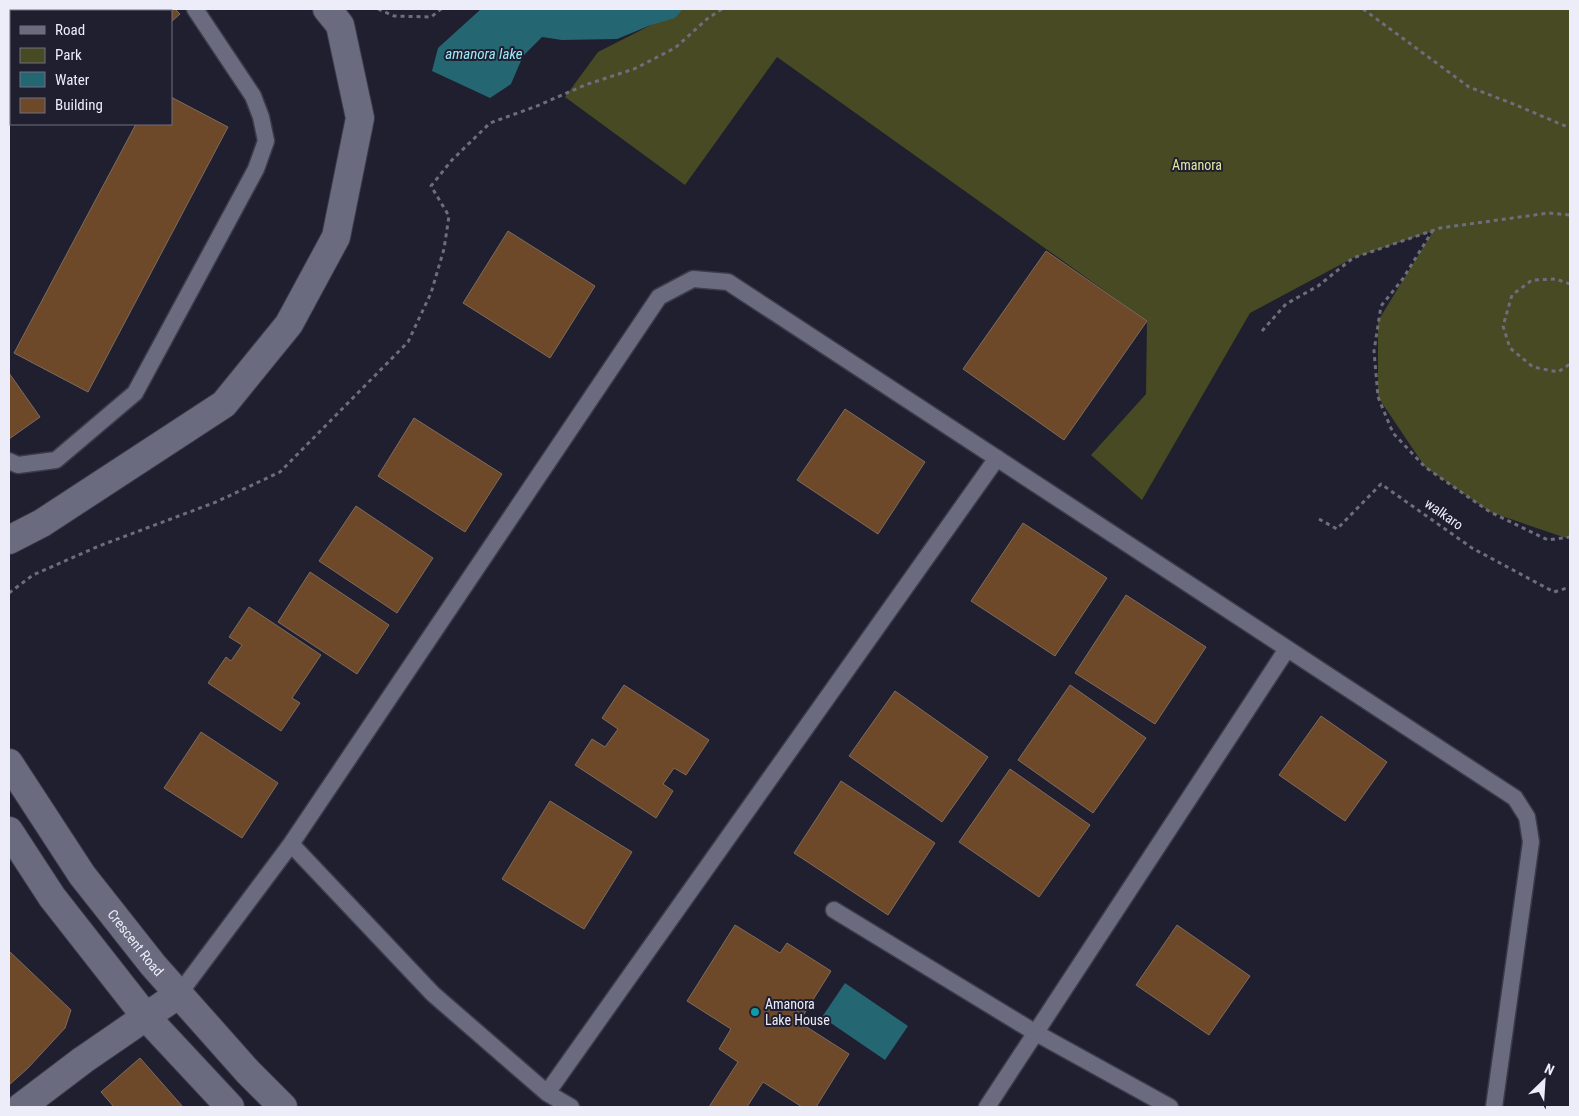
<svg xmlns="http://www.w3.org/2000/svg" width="1579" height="1116" font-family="'Roboto Condensed',sans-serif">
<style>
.green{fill:#474a23}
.water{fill:#256673}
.building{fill:#6d4829;stroke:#7e6c5d}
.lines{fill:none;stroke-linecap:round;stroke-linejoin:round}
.lane-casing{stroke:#3b3b4a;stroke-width:19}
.street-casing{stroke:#3b3b4a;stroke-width:30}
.secondary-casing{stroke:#3b3b4a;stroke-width:30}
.path{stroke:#6d6d7c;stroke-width:3;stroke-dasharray:4 4;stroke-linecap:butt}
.lane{stroke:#6a6b7f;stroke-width:16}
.street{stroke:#6a6b7f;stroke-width:28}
.secondary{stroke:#6a6b7f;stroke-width:28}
.culture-dot{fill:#0f9aa8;stroke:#1f1f30;stroke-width:2}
.labels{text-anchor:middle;stroke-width:4;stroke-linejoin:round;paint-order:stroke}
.park-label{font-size:14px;fill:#e1e89c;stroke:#1f1f30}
.street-label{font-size:14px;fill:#ecedf9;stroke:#1f1f30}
.poi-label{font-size:14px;fill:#ecedf9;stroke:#1f1f30;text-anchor:start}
.water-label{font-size:15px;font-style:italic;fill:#9eeafb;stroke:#1f1f30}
</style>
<rect width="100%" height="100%" fill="#1f1f30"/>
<!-- green -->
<path class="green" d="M672 9H1570V537L1566 538 1490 512 1425 467 1378 397V321L1433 231 1353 258 1250 313 1142 500 1091 455 1146 394 1147 321 777 57 685 185 565 97 598 52 651 25Z"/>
<!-- water -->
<path class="water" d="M481 9H683L675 18 651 25 617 39 562 40 542 37 523 56 511 84 490 98 432 71 438 48Z
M845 983 908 1026 885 1060 822 1017Z"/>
<!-- building -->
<path class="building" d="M83 9H175L180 14 171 22V11H85Z
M171 97 228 127 88 392 14 353 136 124H171Z
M508 231 595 286 550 358 463 303Z
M1046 251 1147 321 1064 440 963 369Z
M9 373 40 417 9 439Z
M845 409 925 462 878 534 797 480Z
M414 418 502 474 465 532 378 476Z
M356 506 433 558 397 613 319 561Z
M1023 523 1107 578 1055 656 971 601Z
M310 572 389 625 357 674 278 622Z
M1126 595 1206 647 1155 724 1075 673Z
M249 607 321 655 292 698 300 703 281 731 208 683 226 657 231 661 242 645 229 637Z
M624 685 709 740 686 775 674 768 663 784 673 791 656 818 575 765 592 739 605 747 618 729 602 718Z
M1070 685 1146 738 1093 813 1018 760Z
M895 691 988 757 942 822 849 756Z
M1321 716 1387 762 1345 821 1279 775Z
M201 732 278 783 242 838 164 788Z
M1010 769 1090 825 1039 897 959 842Z
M841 781 935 843 888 915 794 853Z
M550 801 632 852 584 929 502 879Z
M735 925 780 953 787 943 831 971 799 1022 849 1054 816 1107H802L763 1082 747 1107H709L738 1062 719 1049 731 1029 687 1001Z
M1177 925 1250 976 1209 1035 1136 985Z
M9 951 71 1010 65 1028 28 1068 9 1085Z
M140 1058 183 1107H114L101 1092Z"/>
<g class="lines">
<!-- lane casing -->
<g class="lane-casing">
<path id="lane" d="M9 461 18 465 56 460 135 393 256 169 266 141 261 117 253 96 195 9
M291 844 433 994 547 1093 571 1107
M834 910 1036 1033 1170 1107
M179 994 291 844 659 297 693 279 728 282 1515 798 1527 817 1531 842 1494 1107
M547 1093 997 458
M987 1107 1287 649"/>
</g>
<!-- street casing -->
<g class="street-casing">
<path id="street" d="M9 540 42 523 224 404 289 324 336 237 360 118 340 25 327 9
M21 1107 83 1060 179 994"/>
</g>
<!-- secondary casing -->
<g class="secondary-casing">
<g id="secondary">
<path id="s1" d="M9 763 82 875 153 965 248 1072 283 1107"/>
<path d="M9 831 52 897 146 1017 230 1107"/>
</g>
</g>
<!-- path -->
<path class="path" d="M378 9 394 16 431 17 441 9
M1363 9 1469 87 1511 103 1570 128
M1433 230 1402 280 1381 306 1374 351 1378 397 1393 433 1425 467 1490 512 1548 540 1570 537
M1570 284 1556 279 1532 280 1512 295 1503 326 1510 348 1533 367 1558 372 1570 364
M1262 331 1286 304 1318 286 1353 258 1440 228 1549 213 1570 215
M1319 519 1337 529 1381 484 1472 548 1554 592 1570 587
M9 593 33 575 99 546 216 502 280 472 408 342 431 293 444 249 449 216 431 186 452 160 490 123 537 106 585 85 634 69 675 48 707 19 722 9"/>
<!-- lane -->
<use href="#lane" class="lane"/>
<!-- street -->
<use href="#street" class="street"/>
<!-- secondary -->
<use href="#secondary" class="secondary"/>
</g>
<!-- markers -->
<circle class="culture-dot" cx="755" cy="1012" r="5"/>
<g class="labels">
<!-- park labels -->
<g class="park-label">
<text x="1197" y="170">Amanora</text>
</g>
<!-- street labels -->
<g class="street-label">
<text transform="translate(1444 514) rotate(35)" y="5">walkaro</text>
<text dy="5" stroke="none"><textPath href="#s1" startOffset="220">Crescent Road</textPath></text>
</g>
<!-- poi labels -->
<g class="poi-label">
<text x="765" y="1009">Amanora<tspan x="765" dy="16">Lake House</tspan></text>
</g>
<!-- water labels -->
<g class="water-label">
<text x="484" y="59">amanora lake</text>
</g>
</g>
<!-- border -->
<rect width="1579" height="1116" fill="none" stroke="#ecedf9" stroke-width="20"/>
<!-- legend -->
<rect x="10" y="10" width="162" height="115" fill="#1f1f30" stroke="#717180"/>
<rect x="20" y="26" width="25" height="8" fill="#6a6b7f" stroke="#717180"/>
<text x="55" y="35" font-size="15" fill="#ecedf9">Road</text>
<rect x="20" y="48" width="25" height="15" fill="#474a23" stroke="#717180"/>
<text x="55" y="60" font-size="15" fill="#ecedf9">Park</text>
<rect x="20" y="72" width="25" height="15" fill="#256673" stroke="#717180"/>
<text x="55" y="85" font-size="15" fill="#ecedf9">Water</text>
<rect x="20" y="98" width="25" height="15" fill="#6d4829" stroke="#717180"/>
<text x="55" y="110" font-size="15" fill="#ecedf9">Building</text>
<!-- north arrow -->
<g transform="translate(1544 1081) rotate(25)" stroke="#1f1f30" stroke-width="4" paint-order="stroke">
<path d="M0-4L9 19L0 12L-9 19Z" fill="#ecedf9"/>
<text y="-8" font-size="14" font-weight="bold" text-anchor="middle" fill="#ecedf9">N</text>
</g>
</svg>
